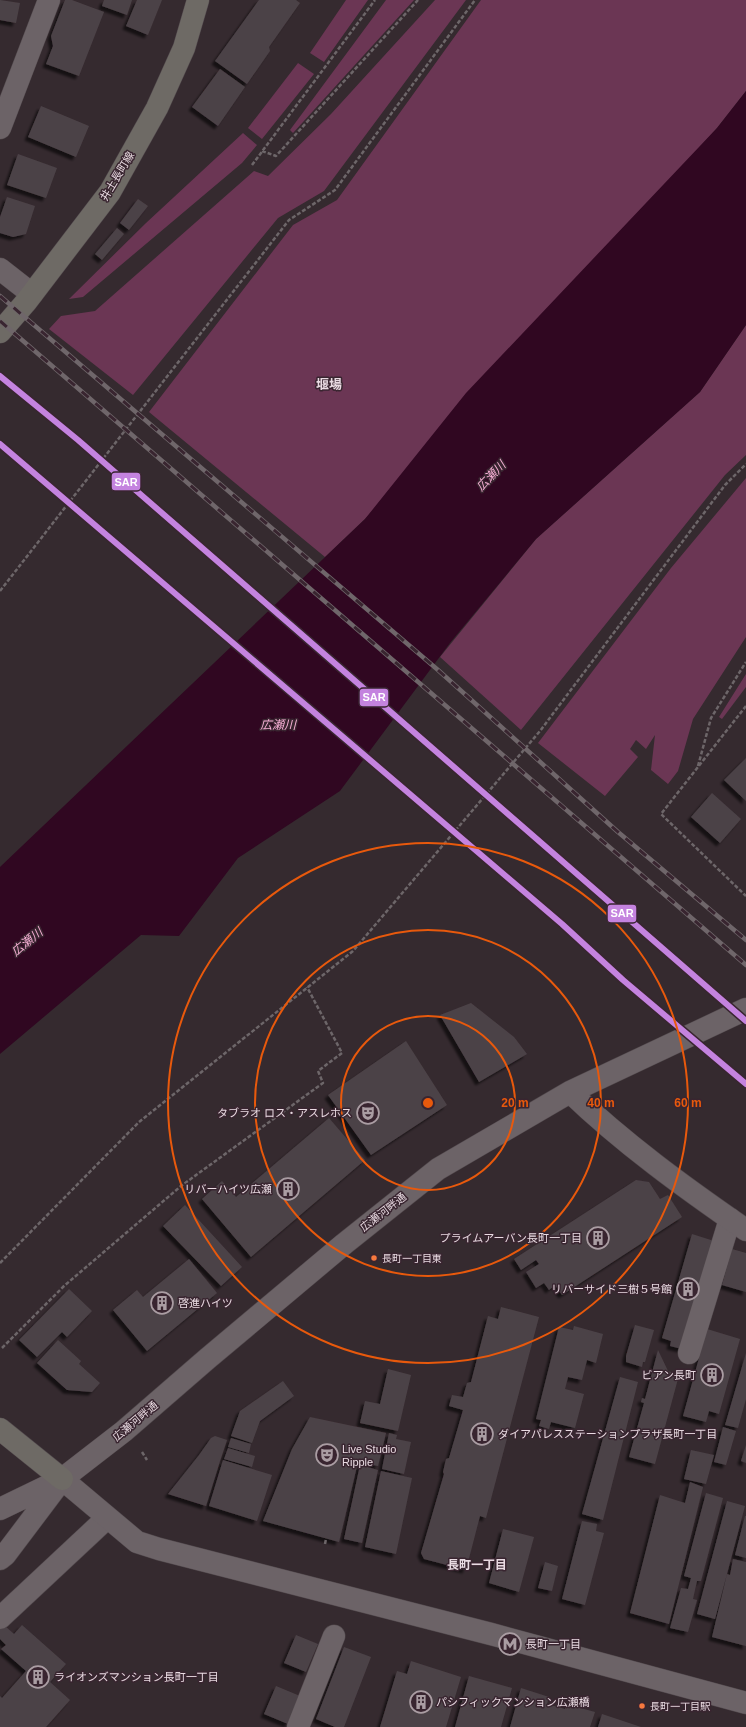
<svg xmlns="http://www.w3.org/2000/svg" width="746" height="1727" font-family="Helvetica,'Noto Sans JP',sans-serif">
<style>
.green{fill:#6b3654}
.water{fill:#300721}
.building{fill:#4c4247;filter:url(#shadow)}
.lines{fill:none;stroke-linecap:round;stroke-linejoin:round}
.street-casing{stroke:#51484c;stroke-width:23}
.secondary-casing{stroke:#51484c;stroke-width:23}
.primary-casing{stroke:#51484c;stroke-width:23}
.path{stroke:#6d6669;stroke-width:2.5;stroke-dasharray:4 2;stroke-linecap:butt}
.street{stroke:#6c6367;stroke-width:22}
.secondary{stroke:#6c6367;stroke-width:22}
.primary{stroke:#6e6a65;stroke-width:22}
.rail-casing{stroke:#6f666a;stroke-width:4.5}
.rail{stroke:#392530;stroke-width:3;stroke-dasharray:9;stroke-linecap:butt}
.rail-1-casing{stroke:#392530;stroke-width:9}
.rail-1{stroke:#c483df;stroke-width:6}
.ring{fill:none;stroke:#e8590c;stroke-width:2}
.bus-dot{fill:#f6793e;stroke:#392530;stroke-width:1.5}
.labels{text-anchor:middle;stroke-width:3;stroke-linejoin:round;paint-order:stroke}
.bus-label{font-size:10px;fill:#e9dbe2;stroke:#392530;text-anchor:start}
.street-label{font-size:11px;fill:#e9dbe2;stroke:#392530}
.poi-label{font-size:11px;fill:#e9dbe2;stroke:#392530;text-anchor:start}
.water-label{font-size:12px;font-style:italic;fill:#f8b0d6;stroke:#392530}
.neighbourhood-label{font-size:12px;font-weight:bold;fill:#e9dbe2;stroke:#392530}
.quarter-label{font-size:13px;font-weight:bold;fill:#e9dbe2;stroke:#392530}
.centre{fill:#e8590c;stroke:#392530;stroke-width:2}
.ring-label{font-size:12px;text-anchor:middle;font-weight:bold;fill:#e8590c;stroke:#392530;stroke-width:3;stroke-linejoin:round;paint-order:stroke}
.line-badge{stroke:#392530;stroke-width:1.5}
.badge-label{font-size:11px;text-anchor:middle;font-weight:bold;fill:#fff}
</style>
<defs>
<filter id="shadow"><feDropShadow dx="-3.5" dy="3.5" stdDeviation="1" flood-color="#0009"/></filter>
</defs>
<rect width="100%" height="100%" fill="#352a2f"/>
<!-- green -->
<path class="green" d="M346 0H368L324 62 310 53Z
M386 0H414L293 133 290 130Z
M435 0H466L324 191 278 218 133 395 49 329 61 316 95 311 254 171 268 176 331 114Z
M481 0H746V91L717 128 365 519 325 557 149 412 293 225 337 200Z
M298 63 314 74 262 139 248 128Z
M243 133 257 145 242 163 83 297 69 299 146 223Z
M746 325V455L725 475 521 730 440 657 536 539 700 392Z
M746 478V637L693 719 678 771 668 784 651 770 655 735 646 749 636 740 630 749 638 757 605 796 538 743 671 568Z
M746 674V687L722 719 719 717Z"/>
<!-- water -->
<path class="water" d="M746 91V325L700 392 536 539 450 643 340 791 238 858 179 936 141 935 0 1054V867L365 519 466 393 717 128Z"/>
<!-- building -->
<path class="building" d="M0 0 20 3 16 23 0 20Z
M65 0H72L104 12 79 76 46 64 53 46 51 36Z
M104 0H132L127 15 102 6Z
M137 0H162L148 35 126 26Z
M259 0H296L300 3 269 47 270 51 247 84 215 61Z
M220 69 245 87 218 126 192 107Z
M41 106 89 126 76 157 28 137Z
M18 154 57 168 46 198 7 185Z
M7 197 35 206 26 234 13 237 0 233V217Z
M138 199 148 206 129 230 120 223Z
M117 228 124 234 102 260 95 254Z
M746 758V801L724 780Z
M712 793 741 819 720 843 691 817Z
M471 1003 514 1037 527 1054 479 1082 440 1015Z
M406 1041 447 1105 371 1155 328 1095Z
M329 1118 365 1160 251 1257 202 1199 222 1181 236 1197Z
M636 1180 649 1182 660 1199 668 1195 682 1217 562 1295 555 1285 549 1290 544 1283 536 1288 526 1272 539 1264 536 1260 521 1270 514 1259Z
M185 1205 242 1267 221 1286 163 1226Z
M692 1234 714 1241 682 1349 670 1346 671 1341 662 1338Z
M732 1249 746 1253V1292L722 1285Z
M189 1259 217 1293 147 1351 113 1310 137 1290 143 1297Z
M69 1289 92 1311 67 1337 62 1332 37 1357 19 1340Z
M501 1307 539 1317 486 1518 480 1516 466 1570 424 1559 421 1553 444 1474 443 1472 446 1459 449 1458 463 1410 449 1406 452 1395 463 1397 467 1383 471 1382 488 1316 498 1319Z
M635 1325 654 1330 645 1362H643L642 1367 626 1362V1356Z
M574 1326 603 1334 596 1363 587 1360 582 1380 568 1377 565 1389 584 1394 575 1428 551 1422 549 1429 539 1426 541 1420 536 1419 559 1327 573 1330Z
M707 1329 740 1339 719 1414 709 1411 706 1422 683 1416Z
M58 1340 81 1361 79 1364 100 1383 92 1392 67 1390 37 1363Z
M658 1350 668 1371 679 1375 655 1464 629 1457 644 1403 641 1402 642 1398 645 1399Z
M746 1353V1399L738 1428 725 1425Z
M388 1369 411 1375 398 1431 360 1423 365 1401 380 1404Z
M620 1377 638 1382 603 1520 582 1514Z
M283 1381 294 1396 260 1421 252 1443 231 1436 240 1411Z
M310 1417 386 1433 378 1466 358 1462 339 1542 263 1521 292 1449Z
M723 1427 736 1431 726 1465 714 1462Z
M389 1433 397 1435 396 1439 411 1442 404 1474 382 1469Z
M215 1436 227 1440 220 1461 199 1455 211 1438Z
M231 1438 251 1444 249 1453 228 1447Z
M746 1445V1463L741 1461Z
M228 1448 255 1456 252 1467 224 1459Z
M691 1450 714 1455 706 1484 684 1479Z
M199 1455 220 1461 206 1506 168 1494Z
M223 1460 272 1475 257 1521 209 1506Z
M360 1465 378 1470 362 1543 344 1539Z
M381 1471 412 1478 396 1554 365 1547Z
M690 1482 703 1487 669 1624 630 1613 660 1495 685 1503Z
M706 1493 723 1498 701 1581H697L693 1599 697 1600 688 1632 670 1628 681 1588 688 1589 691 1578 684 1576Z
M727 1501 745 1506 715 1619 697 1614Z
M745 1516H746V1558L735 1555Z
M582 1521 597 1524 596 1531 604 1533 585 1605 562 1599Z
M503 1529 534 1537 519 1592 489 1583Z
M733 1559 746 1562V1646L712 1637 727 1574 730 1575Z
M545 1562 558 1566 552 1591 538 1588Z
M22 1625 66 1664 50 1682 70 1700 46 1727H0V1696L2 1698 26 1671 1 1649 6 1645 0 1639V1626H5L14 1634Z
M296 1635 318 1644 306 1672 284 1663Z
M344 1647 371 1657 344 1727H335L316 1719Z
M411 1661 461 1677 446 1727H380L397 1671 407 1674Z
M469 1676 512 1688 501 1727H455Z
M276 1686 300 1696 288 1724 264 1714Z
M521 1688 549 1697 547 1704 565 1709 566 1704 595 1712 590 1727H510Z
M602 1714 641 1727H598Z"/>
<g class="lines">
<!-- street casing -->
<g class="street-casing">
<path id="street" d="M0 128 49 0
M0 269 32 294
M689 1353 730 1219
M0 1618 107 1518
M298 1727 334 1636"/>
</g>
<!-- secondary casing -->
<g class="secondary-casing">
<path id="secondary" d="M570 1092C623 1143 685 1188 746 1230
M62 1479 137 1542 159 1549 491 1634 746 1703
M0 1509 62 1479 124 1431 207 1359 344 1244 438 1169 570 1092 746 1009
M0 1559 5 1555 60 1482"/>
</g>
<!-- primary casing -->
<g class="primary-casing">
<path id="primary" d="M0 332 26 302 110 192 157 108 184 48 198 0
M0 1429 62 1479"/>
</g>
<!-- path -->
<path class="path" d="M262 151 276 156 418 0
M252 165 375 0
M0 591 289 220 335 190 475 0
M746 706 661 814 746 896
M698 766 711 718 746 662
M0 1263 139 1122 353 951 540 731 725 485 746 464
M2 1348 64 1286 181 1186 323 1083 318 1071 342 1053 307 987
M142 1452 147 1460
M325 1544 326 1539"/>
<!-- street -->
<use href="#street" class="street"/>
<!-- secondary -->
<use href="#secondary" class="secondary"/>
<!-- primary -->
<use href="#primary" class="primary"/>
<!-- rail casing -->
<g class="rail-casing">
<path id="rail" d="M0 296 438 670 618 832 746 940
M0 321 746 965"/>
</g>
<!-- rail -->
<use href="#rail" class="rail"/>
<!-- rail-1 casing -->
<g class="rail-1-casing">
<path id="rail-1" d="M0 376 78 440 746 1021
M0 444 562 924 623 980 746 1084"/>
</g>
<!-- rail-1 -->
<use href="#rail-1" class="rail-1"/>
</g>
<!-- distance rings -->
<g class="ring">
<circle cx="428" cy="1103" r="87"/>
<circle cx="428" cy="1103" r="173"/>
<circle cx="428" cy="1103" r="260"/>
</g>
<!-- icons -->
<defs>
<g id="theatre-ring" transform="scale(1.15)"><circle r="9.5" fill="#392530" stroke="#aa9da3" stroke-width="1.5"/><path d="M-5-5.5Q0-4 5-5.5V0Q5 5 0 6Q-5 5-5 0ZM-3.3-2.5H-1v1.5H-3.3ZM1-2.5H3.3v1.5H1ZM-2.8 1Q0 5.5 2.8 1Z" fill="#aa9da3"/></g>
<g id="building-ring" transform="scale(1.15)"><circle r="9.5" fill="#392530" stroke="#aa9da3" stroke-width="1.5"/><path d="M-4-6H4V6H1V3H-1V6H-4ZM-2.5-4.3h1.7v1.8h-1.7ZM.8-4.3h1.7v1.8H.8ZM-2.5-1h1.7V.8h-1.7ZM.8-1h1.7V.8H.8Z" fill="#aa9da3"/></g>
<g id="metro-ring" transform="scale(1.15)"><circle r="9.5" fill="#392530" stroke="#aa9da3" stroke-width="1.5"/><path d="M-5.5 5V-5H-3L0 0L3-5H5.5V5H3V-.5L0 4L-3-.5V5Z" fill="#aa9da3"/></g>
</defs>
<g fill-rule="evenodd">
<use href="#theatre-ring" x="368" y="1113"/>
<use href="#building-ring" x="288" y="1189"/>
<use href="#building-ring" x="598" y="1238"/>
<use href="#building-ring" x="688" y="1289"/>
<use href="#building-ring" x="162" y="1303"/>
<use href="#building-ring" x="712" y="1375"/>
<use href="#building-ring" x="482" y="1434"/>
<use href="#theatre-ring" x="327" y="1455"/>
<use href="#metro-ring" x="510" y="1644"/>
<use href="#building-ring" x="38" y="1677"/>
<use href="#building-ring" x="421" y="1702"/>
</g>
<!-- markers -->
<g class="bus-dot">
<circle cx="374" cy="1258" r="3.5"/>
<circle cx="642" cy="1706" r="3.5"/>
</g>
<g class="labels">
<!-- bus labels -->
<g class="bus-label">
<text x="382" y="1262">長町一丁目東</text>
<text x="650" y="1710">長町一丁目駅</text>
</g>
<!-- street labels -->
<g class="street-label">
<text transform="translate(117 176) rotate(-59)" y="4">井土長町線</text>
<text transform="translate(383 1212) rotate(-38)" y="4">広瀬河畔通</text>
<text transform="translate(135 1421) rotate(-40)" y="4">広瀬河畔通</text>
</g>
<!-- poi labels -->
<g class="poi-label">
<text x="352" y="1117" text-anchor="end">タブラオ ロス・アスレホス</text>
<text x="272" y="1193" text-anchor="end">リバーハイツ広瀬</text>
<text x="582" y="1242" text-anchor="end">プライムアーバン長町一丁目</text>
<text x="672" y="1293" text-anchor="end">リバーサイド三樹５号館</text>
<text x="178" y="1307">啓進ハイツ</text>
<text x="696" y="1379" text-anchor="end">ビアン長町</text>
<text x="498" y="1438">ダイアパレスステーションプラザ長町一丁目</text>
<text x="342" y="1453">Live Studio<tspan x="342" dy="13">Ripple</tspan></text>
<text x="526" y="1648">長町一丁目</text>
<text x="54" y="1681">ライオンズマンション長町一丁目</text>
<text x="436" y="1706">パシフィックマンション広瀬橋</text>
</g>
<!-- water labels -->
<g class="water-label">
<text transform="translate(491 476) rotate(-46)" y="4">広瀬川</text>
<text x="278" y="729">広瀬川</text>
<text transform="translate(27 942) rotate(-39)" y="4">広瀬川</text>
</g>
<!-- neighbourhood labels -->
<g class="neighbourhood-label">
<text x="477" y="1569">長町一丁目</text>
</g>
<!-- quarter labels -->
<g class="quarter-label">
<text x="329" y="389">堰場</text>
</g>
</g>
<circle cx="428" cy="1103" r="6" class="centre"/>
<g class="ring-label">
<text x="515" y="1107">20 m</text>
<text x="601" y="1107">40 m</text>
<text x="688" y="1107">60 m</text>
</g>
<g class="line-badge">
<rect x="111" y="472" width="30" height="19" rx="4" fill="#c483df"/>
<rect x="359" y="688" width="30" height="19" rx="4" fill="#c483df"/>
<rect x="607" y="904" width="30" height="19" rx="4" fill="#c483df"/>
</g>
<g class="badge-label">
<text x="126" y="486">SAR</text>
<text x="374" y="701">SAR</text>
<text x="622" y="917">SAR</text>
</g>
</svg>
